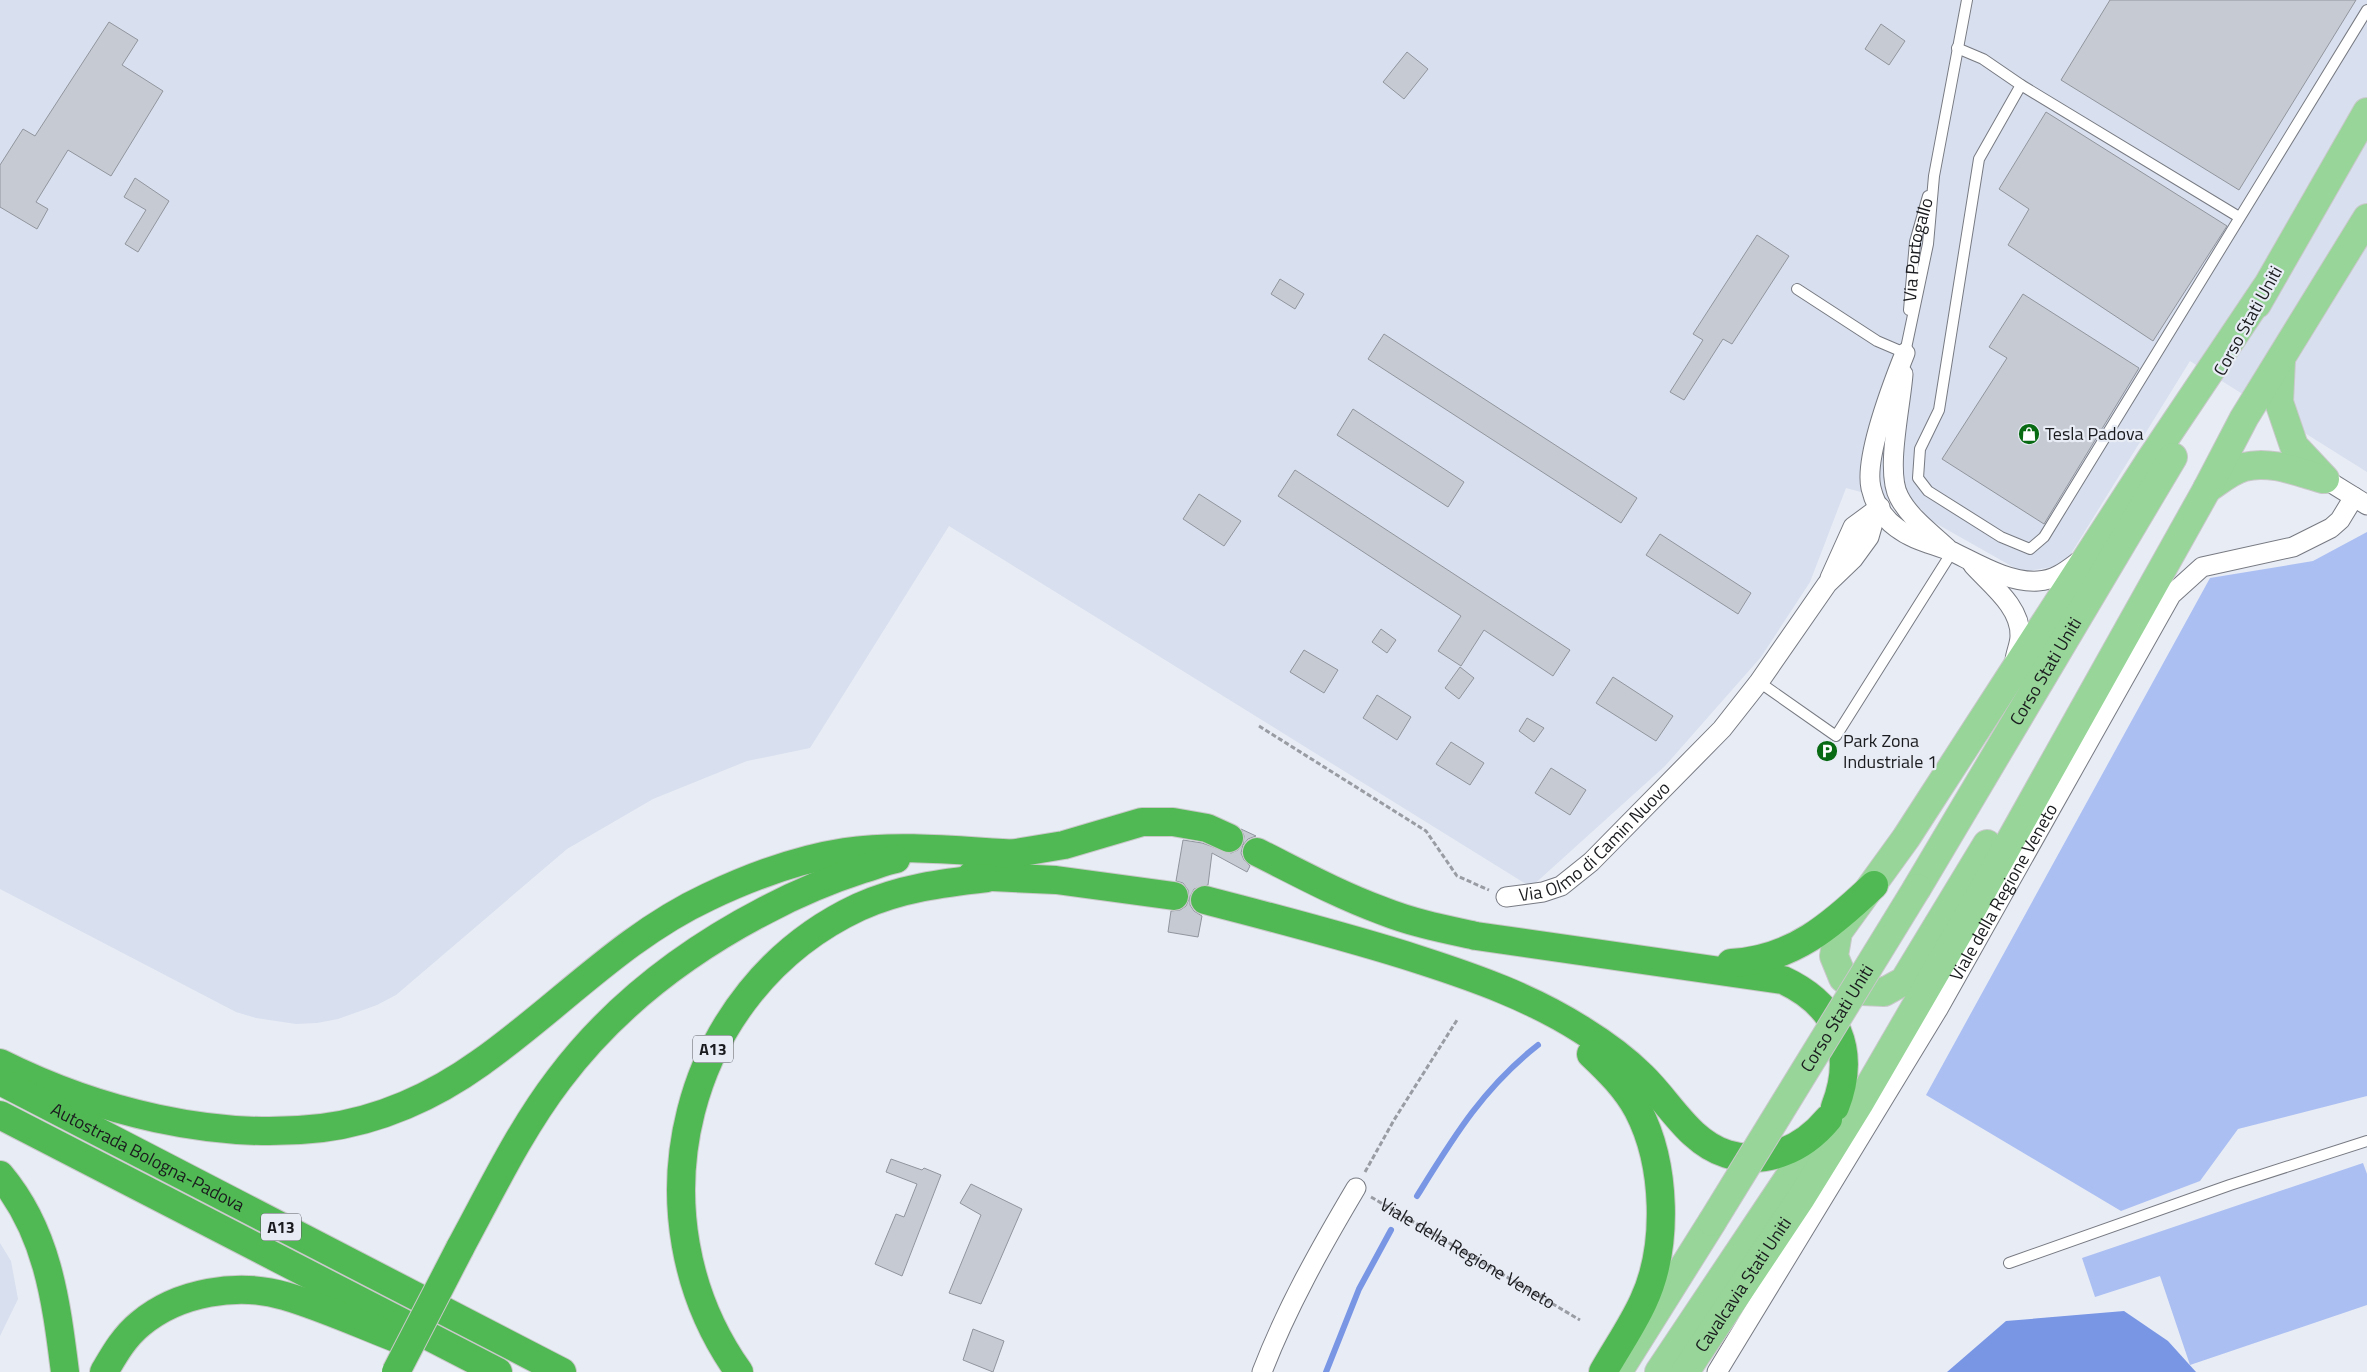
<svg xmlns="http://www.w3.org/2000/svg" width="2367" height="1372" font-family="'Titillium Web',sans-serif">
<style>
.built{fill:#d8dfee}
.green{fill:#abbff2}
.water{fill:#7996e5}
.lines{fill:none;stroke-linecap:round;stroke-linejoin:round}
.stream{stroke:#7996e5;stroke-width:6}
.building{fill:#c6cad2;stroke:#91959d}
.service-casing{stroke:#777a82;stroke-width:12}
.minor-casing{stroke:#777a82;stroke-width:21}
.primary-casing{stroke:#c8c8c9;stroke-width:30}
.motorway-casing{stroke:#c8c8c9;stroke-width:30}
.path{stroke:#999ca3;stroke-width:3;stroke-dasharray:5 2.5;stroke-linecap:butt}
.service{stroke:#fff;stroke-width:10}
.minor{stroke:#fff;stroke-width:19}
.primary{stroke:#97d598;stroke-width:28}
.motorway{stroke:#51b953;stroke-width:28}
.primary-bridge-casing{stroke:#c8c8c9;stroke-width:30;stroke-linecap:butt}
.motorway-bridge-casing{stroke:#c8c8c9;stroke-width:30;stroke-linecap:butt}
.primary-bridge{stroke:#97d598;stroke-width:28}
.motorway-bridge{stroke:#51b953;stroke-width:28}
.labels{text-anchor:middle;stroke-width:4.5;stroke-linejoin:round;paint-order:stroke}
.shield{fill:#e8ecf5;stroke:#585a5e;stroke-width:1}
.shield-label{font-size:16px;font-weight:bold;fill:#1a1b1e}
.street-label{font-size:18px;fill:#1a1b1e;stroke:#e8ecf5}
.poi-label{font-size:18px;fill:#1a1b1e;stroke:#e8ecf5;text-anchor:start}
</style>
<rect width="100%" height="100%" fill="#e8ecf5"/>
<!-- built -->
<path class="built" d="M0 0H2367V472L2190 361 2064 565 2022 572 1930 520 1920 508 1846 488 1810 582 1761 657 1665 766 1531 887 949 526 810 748 747 761 653 799 567 849 396 995 377 1005 338 1019 317 1023 296 1024 256 1018 236 1012 0 889Z
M0 1243 11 1261 18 1299 0 1336Z"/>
<!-- green -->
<path class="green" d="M2367 532V1096L2238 1129 2200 1181 2121 1211 1926 1095 2210 578 2313 561Z
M2363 1163 2367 1174V1305L2190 1365 2160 1276 2095 1297 2082 1258Z"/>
<!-- water -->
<path class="water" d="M2124 1311 2168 1341 2196 1372H1947L2006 1321Z"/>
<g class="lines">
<!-- stream -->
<path class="stream" d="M1417 1196C1453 1138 1483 1088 1538 1045
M1326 1372 1359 1289 1391 1230"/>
</g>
<!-- building -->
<path class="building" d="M2110 0H2356L2239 190 2061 80Z
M109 22 138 40 122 65 163 91 111 176 68 150 36 202 48 209 37 229 0 207V165L23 129 35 136Z
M1881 24 1905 41 1889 65 1865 49Z
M1407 52 1428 69 1404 99 1383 82Z
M2046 112 2227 226 2153 341 2008 245 2029 209 1999 189Z
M135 178 169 201 138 252 125 244 146 210 124 197Z
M1757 235 1789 256 1732 344 1723 339 1684 400 1670 392 1703 340 1693 334Z
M1280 279 1304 294 1295 309 1271 294Z
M2023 294 2139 368 2044 524 1942 459 2007 358 1989 347Z
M1384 334 1637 498 1621 523 1368 359Z
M1353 409 1464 482 1448 507 1337 435Z
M1295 470 1570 650 1553 676 1484 630 1461 666 1438 651 1461 616 1278 496Z
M1199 494 1241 521 1224 546 1183 519Z
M1660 534 1751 593 1738 614 1646 555Z
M1381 629 1396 640 1387 653 1372 642Z
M1304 650 1338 670 1324 693 1290 672Z
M1460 667 1474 678 1459 699 1445 688Z
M1613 677 1673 716 1656 741 1596 703Z
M1377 695 1411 717 1397 740 1363 718Z
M1527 718 1544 728 1534 742 1519 731Z
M1451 742 1484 763 1470 785 1436 764Z
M1551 768 1586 790 1570 815 1535 793Z
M1241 829 1256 836 1248 839 1243 845 1241 853 1244 860 1250 866 1247 872 1212 853 1208 885 1194 889 1190 897V905L1194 911 1202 916 1198 937 1168 932 1171 911 1180 910 1186 906 1189 899 1188 890 1183 883 1176 881 1183 840 1202 843 1231 853 1238 850 1243 844 1244 836Z
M891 1159 922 1170 924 1168 941 1175 902 1276 875 1264 896 1214 904 1217 917 1184 886 1172Z
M971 1184 1022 1209 981 1304 949 1293 981 1215 960 1203Z
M973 1329 1004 1341 993 1372 963 1360Z"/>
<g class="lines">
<!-- service casing -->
<g class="service-casing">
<g id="service">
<path d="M1957 48 1983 59 2021 85 2239 217"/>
<path d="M2021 85 1979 159 1939 410 1920 449 1918 478 1928 491 2001 537 2030 549 2044 537 2367 10"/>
<path d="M1797 289 1877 341 1905 353"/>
<path id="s2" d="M1909 310 1915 242 1928 196"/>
<path d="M1905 353 1928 244 1934 176 1967 0"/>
<path d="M1759 682 1836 736 1952 552"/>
<path d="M2009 1263 2230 1185 2367 1141"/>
</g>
</g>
<!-- minor casing -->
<g class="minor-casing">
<g id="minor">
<path d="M1905 353C1893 383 1864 458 1871 488 1875 505 1883 518 1897 528 1914 541 1934 544 1953 552 1978 564 2009 583 2038 581 2055 580 2066 571 2078 562"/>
<path d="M1903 374C1901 405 1885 472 1899 497 1909 517 1931 533 1947 548"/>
<path d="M2325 479 2367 505"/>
<path d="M1973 565C1991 585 2021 607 2020 636 2020 644 2016 652 2015 660"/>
<path d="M1830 578 1853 527 1880 507"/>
<path id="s3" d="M1506 897 1543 892 1561 886 1591 862 1722 729 1759 682 1827 584 1853 559 1869 537 1877 509"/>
<path d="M1262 1372C1287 1307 1321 1247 1356 1188"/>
<path id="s4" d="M1717 1372 1938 1009 2171 595 2202 567 2293 547 2331 528 2340 520 2354 497"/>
</g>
</g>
<!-- primary casing -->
<g class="primary-casing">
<g id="primary">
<path d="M2257 304 2367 112"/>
<path d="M2281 360 2279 402 2294 446 2325 479"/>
<path d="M2207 489C2219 481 2230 471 2244 467 2270 460 2298 472 2323 479"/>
<path d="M1987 844 1904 981 1884 992 1862 991 1852 986 1843 978 1834 956 1838 932 1906 838 2151 459 2265 289"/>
<path id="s5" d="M1917 888 2173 457"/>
<path d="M1618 1372 1712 1222"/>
<path d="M1659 1372 1822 1128"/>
<path id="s6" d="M1685 1372 1801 1198 1859 1104 1971 911 2207 489 2244 418 2367 218"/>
</g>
</g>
<!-- motorway casing -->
<g class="motorway-casing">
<g id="motorway">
<path d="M1257 852C1299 873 1339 895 1383 911 1413 923 1444 929 1476 936L1783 980C1837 1005 1857 1051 1835 1107"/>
<path d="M998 856 1064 845 1142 822H1173L1207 828 1229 838"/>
<path d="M971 876 1056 880 1174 896"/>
<path d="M1205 900C1277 919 1349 937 1420 960 1476 978 1532 998 1582 1030 1603 1043 1625 1059 1642 1076 1670 1103 1689 1142 1727 1154 1766 1166 1803 1149 1828 1119"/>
<path d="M1731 963C1792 960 1832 925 1874 885"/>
<path d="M1591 1054C1609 1071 1626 1088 1638 1110 1666 1164 1669 1247 1643 1302 1632 1326 1616 1349 1603 1372"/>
<path d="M0 1063C96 1111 214 1141 322 1128 379 1121 434 1096 480 1063 557 1009 622 937 708 897 750 877 799 859 845 852 902 844 960 851 1017 854"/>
<path id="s7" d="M2 1082 562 1372"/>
<path d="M0 1115 498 1372"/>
<path d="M0 1175C48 1232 56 1301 65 1372"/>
<path d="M460 1248C491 1191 520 1130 559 1079 614 1006 685 952 766 910 798 893 829 880 863 869 874 866 885 861 896 859"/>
<path d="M104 1372C114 1355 124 1337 140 1324 178 1292 238 1282 285 1296 326 1308 366 1327 406 1342"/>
<path d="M739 1372C627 1215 683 989 859 907 901 888 943 883 987 878"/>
</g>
</g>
<!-- path -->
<g class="path">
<path d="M1259 726 1426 831 1457 876 1489 890"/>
<path d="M1365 1172 1394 1120 1457 1020"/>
<path id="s1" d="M1371 1197 1580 1320"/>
</g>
<!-- service -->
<use href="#service" class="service"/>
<!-- minor -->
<use href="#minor" class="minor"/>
<!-- primary -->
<use href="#primary" class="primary"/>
<!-- motorway -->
<use href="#motorway" class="motorway"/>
<!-- primary-bridge casing -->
<g class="primary-bridge-casing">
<g id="primary-bridge">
<path id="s8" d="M1712 1222 1917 888"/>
</g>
</g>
<!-- motorway-bridge casing -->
<g class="motorway-bridge-casing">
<path id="motorway-bridge" d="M396 1372 460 1248"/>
</g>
<!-- primary-bridge -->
<use href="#primary-bridge" class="primary-bridge"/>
<!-- motorway-bridge -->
<use href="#motorway-bridge" class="motorway-bridge"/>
</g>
<!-- icons -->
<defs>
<g id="shop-disc" transform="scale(1.125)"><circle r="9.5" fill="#096a14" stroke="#e8ecf5"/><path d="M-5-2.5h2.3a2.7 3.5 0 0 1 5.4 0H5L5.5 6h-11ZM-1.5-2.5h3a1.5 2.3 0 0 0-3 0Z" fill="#fff"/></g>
<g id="parking-disc" transform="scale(1.125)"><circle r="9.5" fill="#096a14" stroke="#e8ecf5"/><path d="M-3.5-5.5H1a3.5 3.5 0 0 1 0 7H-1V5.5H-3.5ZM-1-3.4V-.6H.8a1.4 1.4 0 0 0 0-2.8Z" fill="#fff"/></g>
</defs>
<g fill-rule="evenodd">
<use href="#shop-disc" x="2029" y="434"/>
<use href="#parking-disc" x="1827" y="751"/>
</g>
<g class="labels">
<!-- shield labels -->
<g class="shield">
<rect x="693" y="1035.5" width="40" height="27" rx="4"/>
<rect x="261" y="1213.5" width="40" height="27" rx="4"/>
</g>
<g class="shield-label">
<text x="713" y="1055">A13</text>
<text x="281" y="1233">A13</text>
</g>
<!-- street labels -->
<g class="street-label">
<text dy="6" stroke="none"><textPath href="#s2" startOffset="61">Via Portogallo</textPath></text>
<text transform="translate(2248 321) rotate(-61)" y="6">Corso Stati Uniti</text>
<text dy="6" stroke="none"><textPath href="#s5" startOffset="252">Corso Stati Uniti</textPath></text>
<text dy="6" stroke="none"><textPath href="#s3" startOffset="108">Via Olmo di Camin Nuovo</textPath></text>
<text dy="6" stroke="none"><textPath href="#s4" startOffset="559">Viale della Regione Veneto</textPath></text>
<text dy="6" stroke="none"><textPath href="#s8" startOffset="239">Corso Stati Uniti</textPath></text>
<text dy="6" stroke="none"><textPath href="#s7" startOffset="164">Autostrada Bologna-Padova</textPath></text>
<text dy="6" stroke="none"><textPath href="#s1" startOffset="112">Viale della Regione Veneto</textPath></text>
<text dy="6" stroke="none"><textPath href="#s6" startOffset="105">Cavalcavia Stati Uniti</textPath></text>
</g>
<!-- poi labels -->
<g class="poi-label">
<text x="2045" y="440">Tesla Padova</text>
<text x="1843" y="747">Park Zona<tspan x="1843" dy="21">Industriale 1</tspan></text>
</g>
</g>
</svg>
